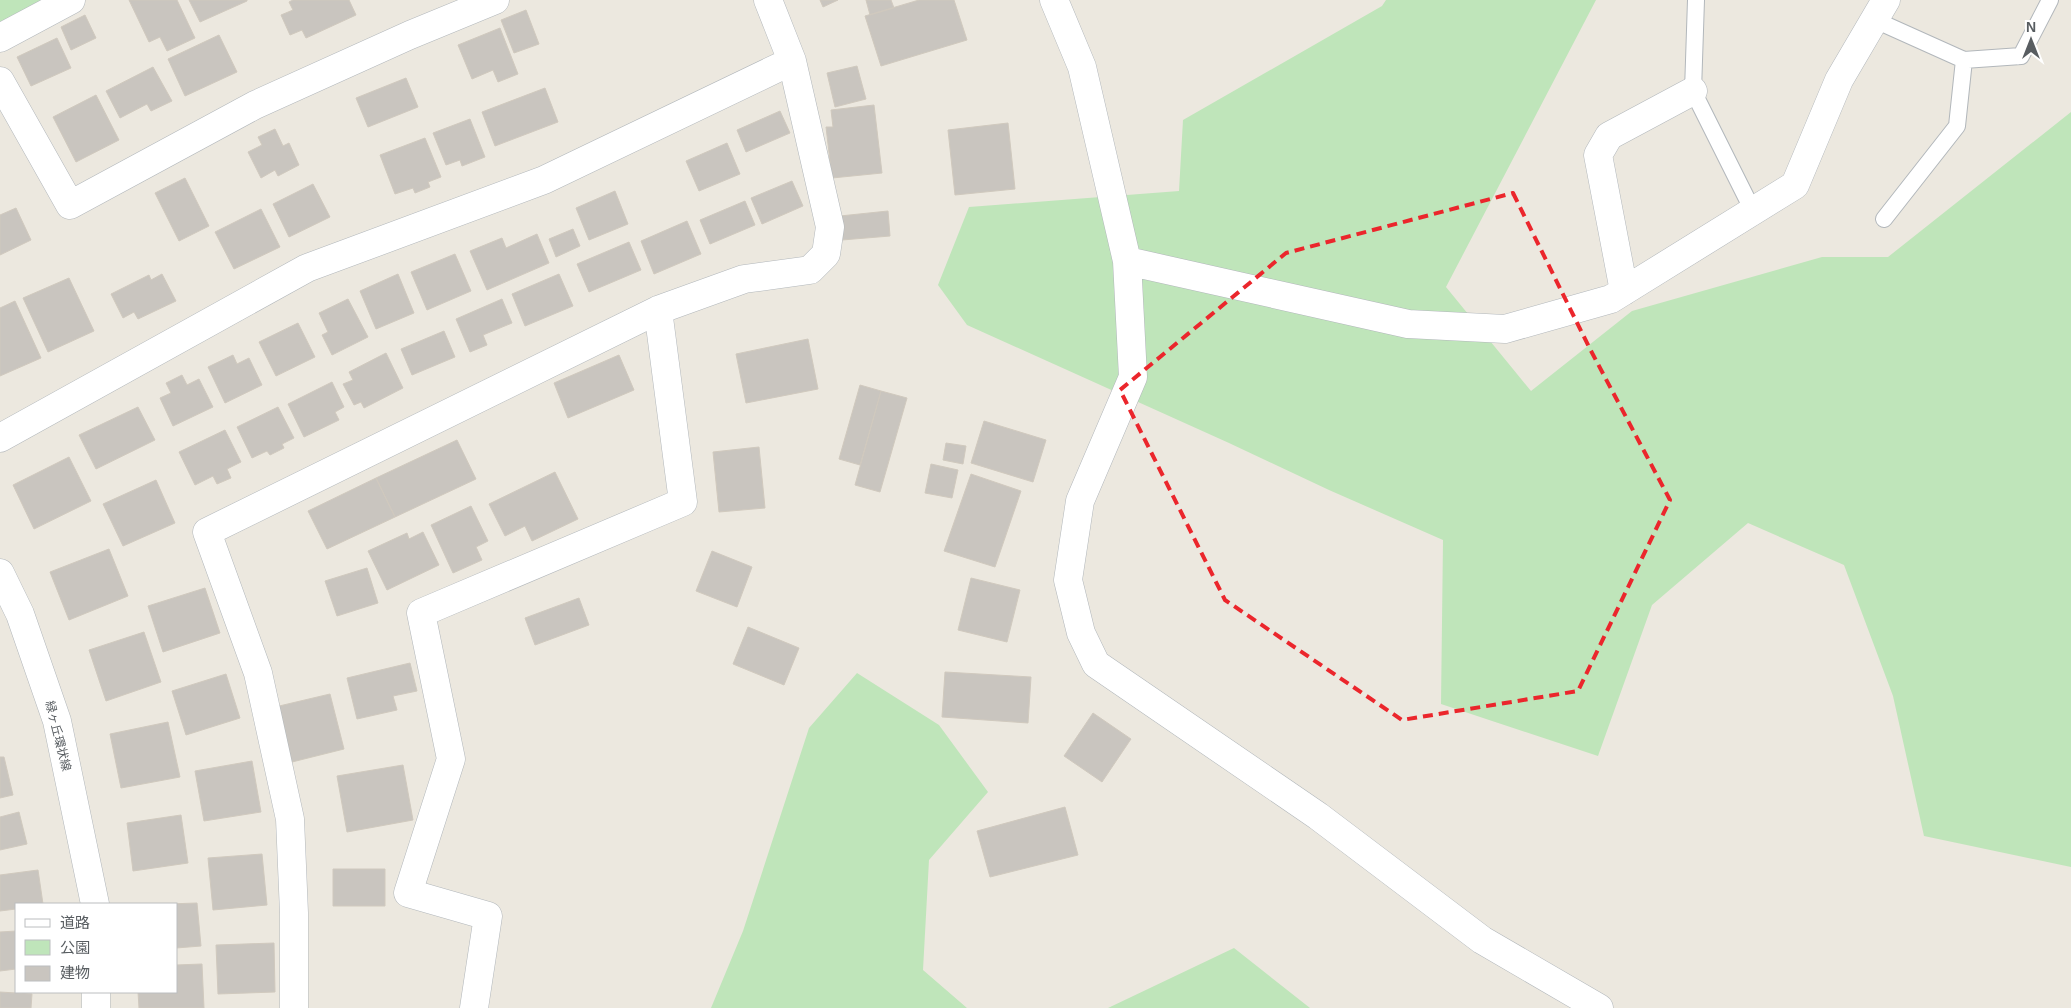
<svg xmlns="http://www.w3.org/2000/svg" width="2071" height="1008" font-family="Arial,'Noto Sans JP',sans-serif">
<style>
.green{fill:#bfe5ba}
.building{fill:#c9c5bf;stroke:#d0c9be}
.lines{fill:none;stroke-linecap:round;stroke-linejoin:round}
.service-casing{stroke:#b2b7bb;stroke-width:18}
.minor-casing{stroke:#b2b7bb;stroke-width:29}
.tertiary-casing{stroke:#b2b7bb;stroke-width:29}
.service{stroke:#fff;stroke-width:16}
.minor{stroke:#fff;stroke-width:28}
.tertiary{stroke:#fff;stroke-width:28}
.marked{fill:none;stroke:#eb262c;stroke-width:4;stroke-dasharray:10 6;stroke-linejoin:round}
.labels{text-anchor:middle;stroke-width:4;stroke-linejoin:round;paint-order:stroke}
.street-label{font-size:12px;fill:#585d61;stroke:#fff}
</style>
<rect width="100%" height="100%" fill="#ece8df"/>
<!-- green -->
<path class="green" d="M0 0H42L0 22Z
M1386 0H1596L1446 287 1531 391 1632 311 1822 257H1888L2071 112V867L1924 836 1893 696 1844 565 1748 523 1652 605 1598 756 1441 704 1443 540 1329 490 1229 443 967 325 938 285 969 207 1179 191 1183 120 1382 6Z
M857 673 939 725 988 792 929 860 923 970 967 1008H711L743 931 809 728Z
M1234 948 1310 1008H1108Z"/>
<!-- building -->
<path class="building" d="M129 0H177L195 38 167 51 160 37 149 42Z
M189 0H247V1L200 22Z
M293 0H349L356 15 306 38 302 30 290 35 281 15 293 10 289 2Z
M820 0H838L823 7Z
M866 0H891L894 8 870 15Z
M919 0H954L967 40 881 66 865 16Z
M526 10 539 44 514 53 501 20Z
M85 15 96 38 71 50 61 27Z
M500 28 518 74 498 82 493 70 472 79 458 45Z
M219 35 237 72 185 96 168 59Z
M57 38 71 68 31 86 17 57Z
M857 66 866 99 835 107 827 73Z
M153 67 172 101 151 111 147 104 120 118 106 91Z
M406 78 418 107 368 127 356 98Z
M545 88 558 122 495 146 482 112Z
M96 95 119 140 76 162 53 117Z
M874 105 882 173 832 178 826 127H833L831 110Z
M780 111 790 133 746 152 737 130Z
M470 119 485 157 462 166 460 160 446 165 433 133Z
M1008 123 1015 189 955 195 948 130Z
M275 129 283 146 289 143 299 165 278 176 275 170 261 178 248 152 262 145 258 137Z
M425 138 441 177 428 182 430 187 415 193 413 188 395 194 380 155Z
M727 143 740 174 699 191 686 161Z
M185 178 209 226 179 241 155 193Z
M792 181 803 206 762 224 751 198Z
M313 184 330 217 289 237 273 204Z
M615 191 628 224 589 240 576 208Z
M745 201 755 225 710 244 700 220Z
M16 208 31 240 0 255V215Z
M261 209 280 247 234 269 215 232Z
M888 211 890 236 842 240 840 216Z
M687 221 701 254 654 274 641 241Z
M573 229 580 246 556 257 549 239Z
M537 234 549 263 487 290 470 251 502 238 506 248Z
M629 242 641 270 589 292 577 264Z
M455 254 471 291 427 310 411 272Z
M162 274 176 301 138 319 134 312 123 318 111 294 149 275 151 280Z
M398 274 414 313 376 329 360 291Z
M559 274 573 306 525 326 512 294Z
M69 278 94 331 48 352 23 298Z
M348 299 368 337 332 355 322 335 328 332 319 313Z
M502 299 512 323 483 335 487 345 470 352 456 319Z
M15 301 41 358 0 376V308Z
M298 323 315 357 276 376 259 342Z
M444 331 455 357 412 375 401 349Z
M808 339 818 389 746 403 736 354Z
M386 353 403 388 364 408 361 402 354 405 343 384 353 380 349 372Z
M233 355 237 364 249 358 262 385 225 403 208 367Z
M619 355 634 390 568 418 554 383Z
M182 375 187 385 199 379 213 407 173 426 160 398 171 393 166 383Z
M332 382 344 407 335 412 339 420 304 437 288 404Z
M860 385 881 391 860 465 839 459Z
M881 391 907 398 880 492 855 485Z
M138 407 155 440 96 469 79 435Z
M278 407 294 438 282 444 284 448 270 455 267 451 252 458 237 427Z
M984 421 1046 440 1033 482 971 463Z
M225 430 241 462 227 469 231 478 217 484 213 476 195 485 179 452Z
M457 440 476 479 395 517 376 478Z
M946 443 966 446 963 464 943 460Z
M759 447 765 508 719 512 713 452Z
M69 457 91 501 34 529 13 485Z
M931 464 958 470 952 498 925 493Z
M555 472 578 519 532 541 525 526 505 536 489 504Z
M971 474 1021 491 995 567 944 551Z
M376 478 395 517 327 549 308 511Z
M156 480 175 523 123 546 103 504Z
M471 506 488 541 476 547 482 560 453 573 431 525Z
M423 532 439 565 387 590 368 551 407 533 409 539Z
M109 549 128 596 69 620 50 572Z
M712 551 752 567 737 607 696 591Z
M367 568 378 603 337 616 325 581Z
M971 578 1020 590 1007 642 958 630Z
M205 588 220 633 163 652 148 606Z
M579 598 589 625 535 645 525 618Z
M748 627 799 648 784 685 733 664Z
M144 632 161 682 106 701 89 650Z
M410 663 417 691 393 696 397 710 357 719 347 678Z
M945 672 1031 677 1028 723 942 717Z
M226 674 240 718 186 735 172 691Z
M330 694 344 749 288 763 275 707Z
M1093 713 1131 739 1102 782 1064 756Z
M168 722 180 777 121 788 110 734Z
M0 757H4L13 795 0 798Z
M252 761 261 812 204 821 195 771Z
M403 765 413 820 347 832 337 776Z
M1065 807 1078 855 990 877 977 831Z
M19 812 27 844 0 850V817Z
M181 815 188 863 133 871 127 823Z
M262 854 267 905 213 910 208 858Z
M333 869H385V906H333Z
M38 870 43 904H16V909L0 911V875Z
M197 903 201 946 176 948V904H168Z
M16 931V969L0 971V932Z
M274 943 275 992 218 994 216 945Z
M202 964 204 1008H139L138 992H176V965Z
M0 992 32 994 31 1008H0Z"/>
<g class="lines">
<!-- service casing -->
<g class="service-casing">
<path id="service" d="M1696 0 1693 91 1753 211
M1875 20 1964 60 2021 56 2050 0
M1884 219 1957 126 1964 60"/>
</g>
<!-- minor casing -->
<g class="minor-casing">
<path id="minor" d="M1054 0 1082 67 1127 261 1133 377 1080 501 1068 580 1081 633 1096 664 1318 816 1482 940 1599 1008
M0 38 71 0
M0 81 70 205 255 105 410 35 495 0
M1127 261 1408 324 1505 329 1611 299 1795 185 1839 80 1886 0
M1624 291 1598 155 1609 136 1693 91
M0 438 307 268 544 180 792 61
M294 1008V913L290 819 258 673 207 532 658 310 744 279 810 270 826 254 830 227 792 61 768 0
M474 1008 488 916 408 893 451 759 421 613 683 502 658 310"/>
</g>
<!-- tertiary casing -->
<g class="tertiary-casing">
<path id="tertiary" d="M0 573 20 614 57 721 95 904
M96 992V1008"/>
</g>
<!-- service -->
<use href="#service" class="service"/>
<!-- minor -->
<use href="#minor" class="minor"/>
<!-- tertiary -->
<use href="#tertiary" class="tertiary"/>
</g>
<!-- marked area -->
<path class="marked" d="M1513 193 1590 349 1670 500 1578 691 1402 720 1225 600 1120 390 1286 253Z"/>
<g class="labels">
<!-- street labels -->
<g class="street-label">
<text transform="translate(58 736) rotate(76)" y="4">緑ヶ丘環状線</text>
</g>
</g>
<!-- legend -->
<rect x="15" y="903" width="162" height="90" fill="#ffffff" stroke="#bcbec0"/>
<rect x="25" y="919" width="25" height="8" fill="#ffffff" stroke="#bcbec0"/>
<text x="60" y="928" font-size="15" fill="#585d61">道路</text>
<rect x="25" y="940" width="25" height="15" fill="#bfe5ba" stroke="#bcbec0"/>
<text x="60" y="953" font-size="15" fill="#585d61">公園</text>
<rect x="25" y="966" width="25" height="15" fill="#c9c5bf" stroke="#bcbec0"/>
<text x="60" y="978" font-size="15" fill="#585d61">建物</text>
<!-- north arrow -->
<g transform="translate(2031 40)" stroke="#ffffff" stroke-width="4" paint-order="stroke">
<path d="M0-4L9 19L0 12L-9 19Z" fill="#585d61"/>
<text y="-8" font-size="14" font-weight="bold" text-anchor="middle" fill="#585d61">N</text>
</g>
</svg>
